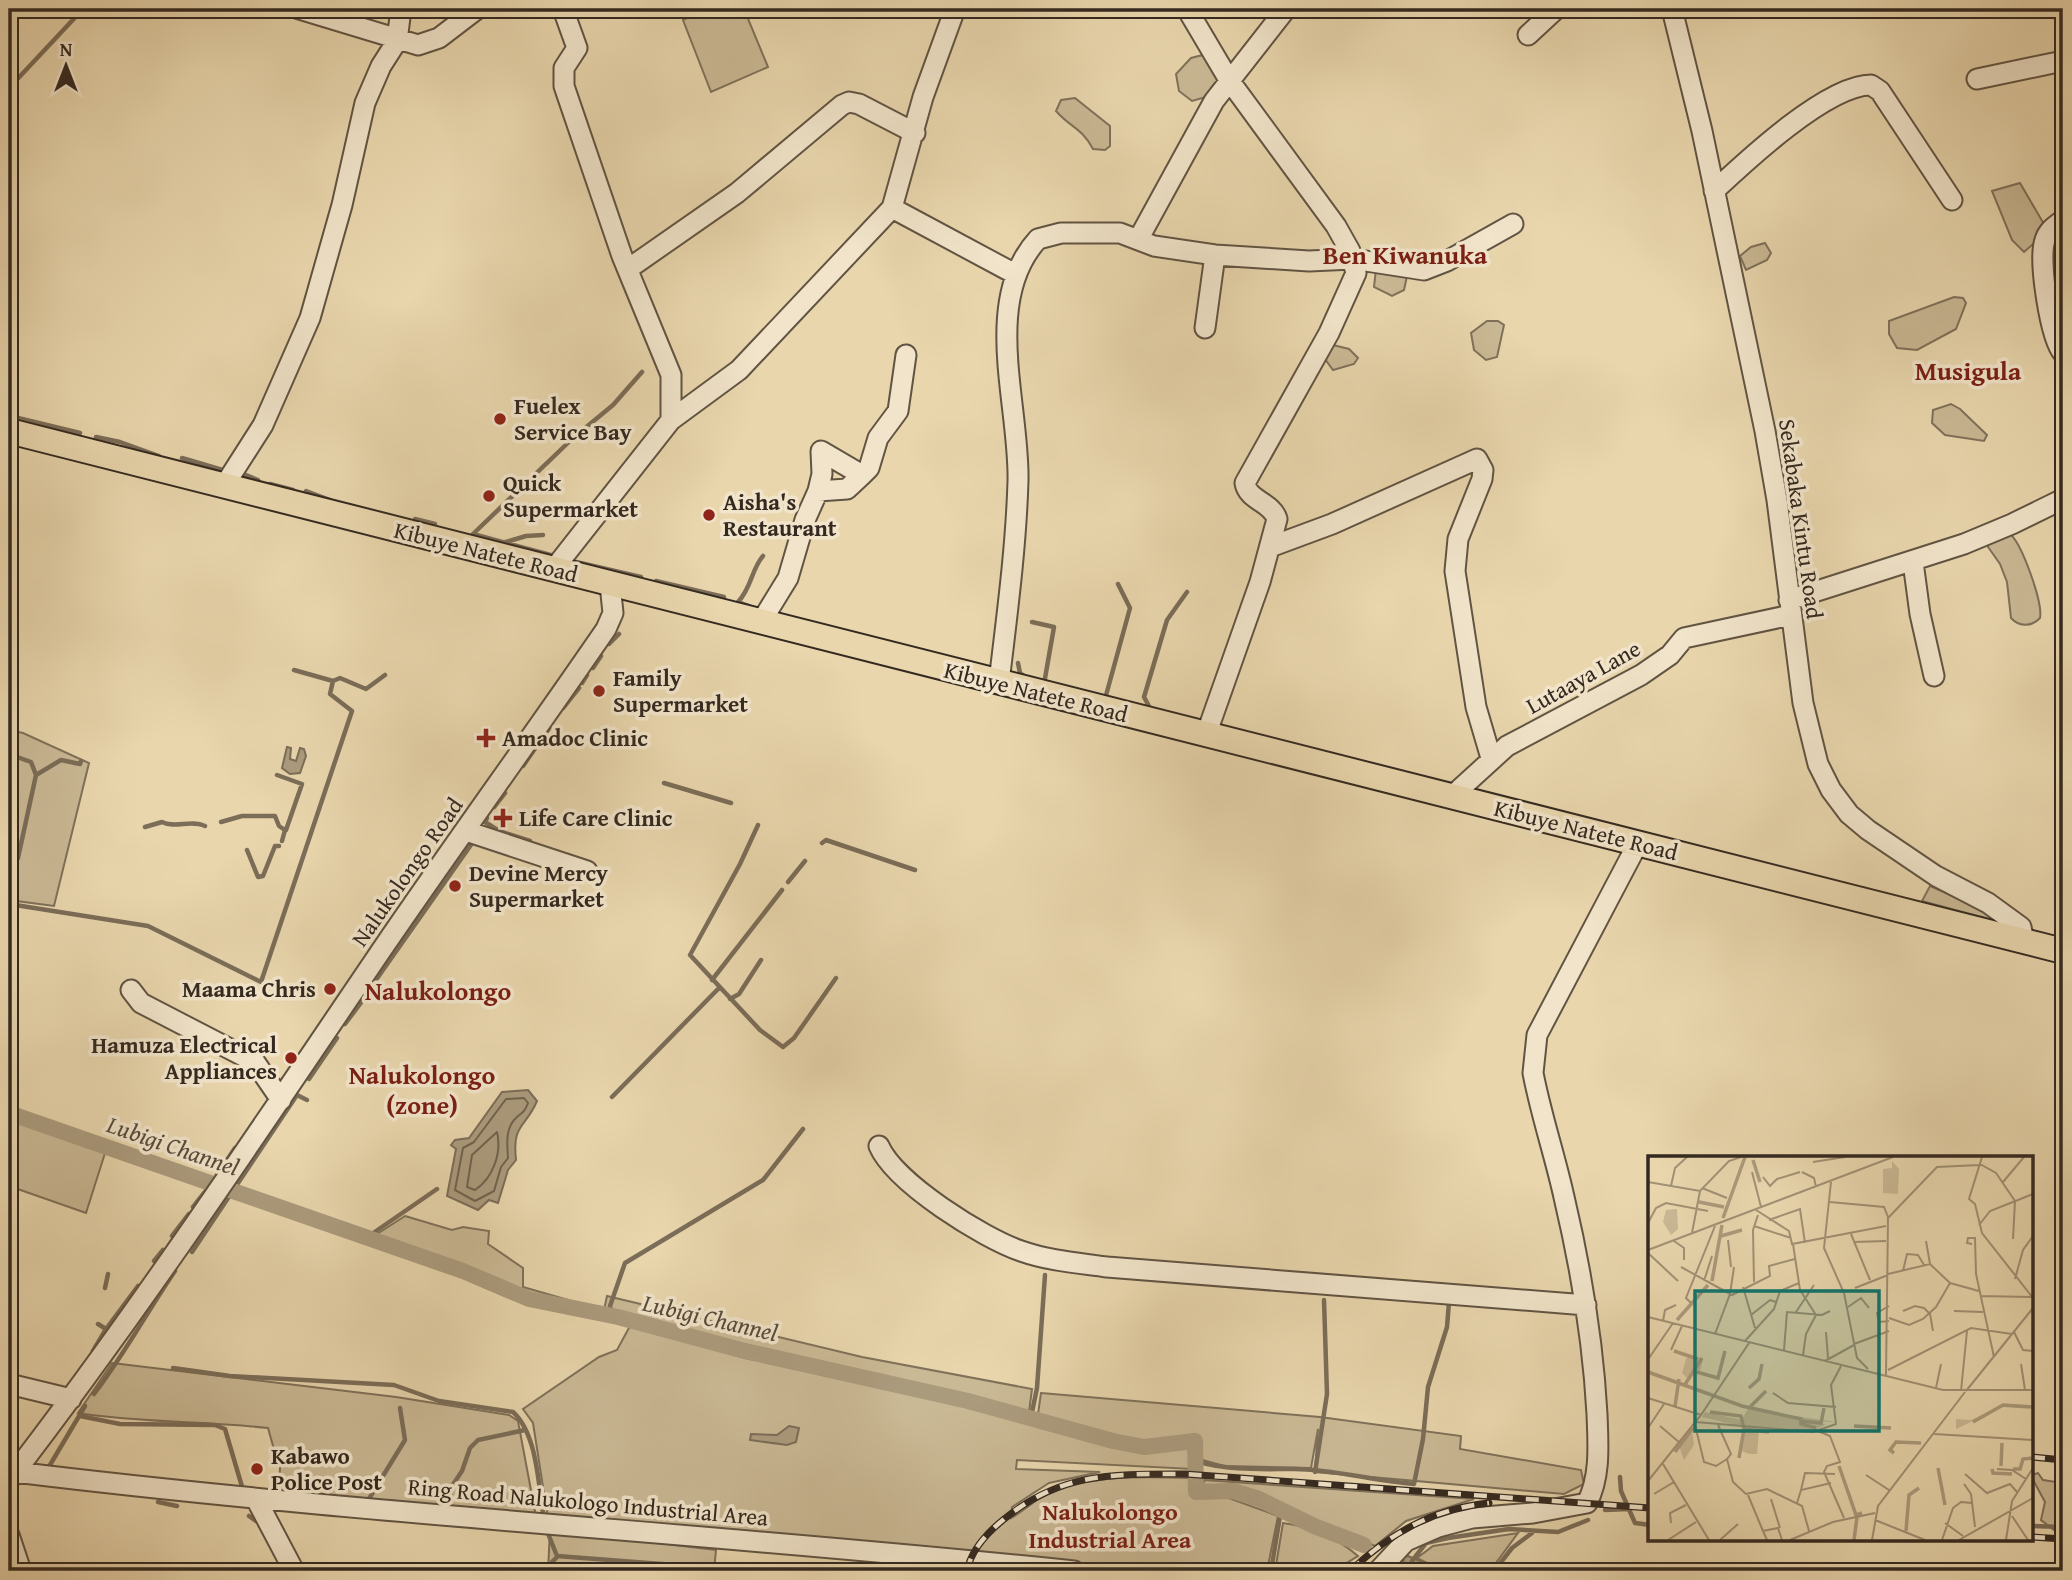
<svg xmlns="http://www.w3.org/2000/svg" width="2072" height="1580" font-family="'Gentium Book Plus',serif">
<style>
.green{fill:#cab995;stroke:#7f715a;stroke-width:2}
.water{fill:#ab9b7d;stroke:#7b6d58;stroke-width:2}
.lines{fill:none;stroke-linecap:round;stroke-linejoin:round}
.shore{stroke:#70624e;stroke-width:2}
.stream{stroke:#7b6d58;stroke-width:4.5}
.canal{stroke:#ab9b7d;stroke-width:16}
.minor-casing{stroke:#615443;stroke-width:23}
.major-casing{stroke:#342920;stroke-width:28}
.minor{stroke:#f1e4ca;stroke-width:19}
.major{stroke:#e9d6ad;stroke-width:24}
.rail-casing{stroke:#342920;stroke-width:7}
.rail{stroke:#f1e4ca;stroke-width:4.5;stroke-dasharray:13;stroke-linecap:butt}
.poi-dot{fill:#8f2418;stroke:#f1e4ca;stroke-width:2.5}
.labels{text-anchor:middle;stroke-width:7;stroke-linejoin:round;paint-order:stroke}
.poi-label{font-size:23px;font-weight:bold;fill:#342920;stroke:#f1e4ca;text-anchor:start}
.street-label{font-size:23px;fill:#342920;stroke:#f1e4ca}
.water-label{font-size:24px;font-style:italic;fill:#584b3c;stroke:#f1e4ca}
.neighbourhood-label{font-size:24px;font-weight:bold;fill:#7a1f14;stroke:#f1e4ca}
.quarter-label{font-size:26px;font-weight:bold;fill:#7a1f14;stroke:#f1e4ca}
.inset-river{fill:none;stroke:#ab9b7d;stroke-width:3.5}
.inset-road{fill:none;stroke:#a19175;stroke-width:2}
.view{fill:#0f766e;fill-opacity:0.15;stroke:#0f766e;stroke-width:3.5}
.inset-edge{fill:none;stroke:#342920;stroke-width:3.5}
</style>
<rect width="100%" height="100%" fill="#e9d6ad"/>
<filter id="stains"><feTurbulence type="fractalNoise" baseFrequency=".00286" numOctaves="4"/><feColorMatrix values="0 0 0 0 .2 0 0 0 0 .09 0 0 0 0 .02 0 0 0 .5 -.17"/></filter>
<radialGradient id="worn" r=".72"><stop offset=".6" stop-color="#630" stop-opacity="0"/><stop offset="1" stop-color="#630" stop-opacity=".3"/></radialGradient>
<!-- green -->
<path class="green" d="M705 9H744L768 67 711 92 683 20Z
M1203 55 1223 84 1213 95 1192 101 1179 91 1176 74 1191 58Z
M1075 98 1110 126V146L1105 150 1093 149C1082 128 1071 128 1056 111L1061 100Z
M2020 183 2048 231 2024 252 2012 240 1992 191Z
M1765 243 1771 253 1767 260 1746 270 1740 256 1751 247Z
M1376 269 1407 276 1404 290 1392 296 1374 287Z
M1954 297 1963 298 1966 303 1956 329 1917 350 1897 348 1889 334V321Z
M1487 321H1498L1504 325 1497 357 1486 360 1474 350 1471 333Z
M1333 345 1349 349 1358 358 1354 364 1333 370 1325 359Z
M1951 404 1960 409 1987 435 1984 441 1945 435 1932 423 1933 410Z
M2011 535C2022 545 2043 602 2040 618 2032 627 2019 627 2011 618L2007 582 2000 564 1986 544Z
M9 730 23 733 89 763 54 906 9 900Z
M1930 886 1996 915 2003 923 1922 901Z
M9 1117 106 1150 86 1213 9 1186Z
M405 1216 452 1230 463 1227 489 1231 488 1244 523 1268V1287L596 1308 533 1297 374 1236Z
M607 1296 862 1357 1032 1389 1029 1412 784 1357 604 1310Z
M630 1326 745 1358 1021 1417 1140 1450 1191 1445 1192 1469 1017 1460 1016 1469 1100 1472 1049 1483 1012 1507 1011 1518C1023 1512 1034 1500 1047 1494 1089 1474 1145 1477 1190 1478L1191 1495 1226 1497 1278 1516 1267 1571H1172L548 1519 533 1423 523 1409 599 1357 617 1350Z
M112 1363 396 1397 509 1415 518 1421 536 1517 278 1495 281 1455 275 1453 268 1428C205 1421 141 1423 78 1413Z
M1041 1393 1320 1417 1461 1436 1460 1449 1581 1470 1584 1484 1564 1494 1315 1472 1318 1429 1311 1468 1224 1466 1199 1459 1197 1438 1143 1443 1038 1414Z
M2038 1473 2043 1480 2063 1483V1532L2054 1530 2041 1520 2045 1502 2032 1478V1475Z
M1204 1480 1474 1499 1406 1521 1375 1546 1241 1489 1203 1488Z
M1283 1523C1312 1527 1337 1538 1358 1556L1333 1571H1275Z
M550 1530 716 1550 714 1571H548Z
M1518 1533 1490 1571H1443L1417 1558 1433 1546Z"/>
<!-- water -->
<path class="water" d="M287 747 291 748 290 759 296 761 300 748 304 749 306 756 300 773 290 774 282 768Z
M528 1090 537 1101C525 1129 512 1123 516 1160L508 1170 498 1203 489 1200 478 1210 447 1196 456 1149 451 1145 455 1140 469 1138 502 1092Z
M789 1426 799 1428 796 1442 787 1445 750 1440 751 1434 777 1435Z
M1408 1556 1443 1571H1414L1403 1564 1404 1557Z"/>
<g class="lines">
<!-- shore -->
<path class="shore" d="M506 1099 524 1098 528 1103C525 1111 523 1112 517 1117 505 1127 507 1144 508 1158L501 1167 494 1191 475 1201 455 1190 463 1148 474 1142Z
M497 1132C502 1153 493 1178 475 1190L467 1187 472 1155Z"/>
<!-- stream -->
<path class="stream" d="M280 9 293 13
M9 88 83 9
M18 418 80 433
M96 437 120 442 159 456
M182 458 226 471
M246 475 258 480
M270 484 293 490
M306 491 330 500
M415 519 435 524
M473 534 573 438 613 405 642 372
M473 534 558 557
M506 542 526 536 543 535
M576 562 641 577
M656 581 724 597
M749 606 738 602C752 587 751 570 763 556
M1032 622 1054 627 1044 684
M609 644 619 634
M1018 663 1020 673 1027 678
M593 668 601 656
M294 670 333 681 340 678 366 689 385 675
M582 683 587 675
M1105 699 1130 608 1118 584
M563 708 579 688
M1151 710 1144 697 1167 620 1187 592
M9 754 31 762 36 775
M523 766 550 727
M277 775 302 784 286 830
M664 783 731 803
M494 807 505 793
M487 818 485 822 499 831 530 841
M221 822 242 816H275L279 826 285 830 282 841
M758 825 740 864 690 955 760 1030 783 1047 794 1038 836 978
M145 827 162 822C176 829 190 819 205 826
M822 843 826 840 915 870
M247 850 258 877 263 876 275 846H279
M9 872 18 858 36 775 61 760 80 764 81 761
M788 882 805 861
M9 904 148 926 261 982 352 711 330 694 333 681
M712 980 782 890
M371 987 473 842
M730 999 739 994 761 960
M345 1024 363 1000
M309 1079 337 1038
M612 1097 719 988
M217 1175 235 1148
M193 1207 212 1183
M172 1236 189 1214
M366 1238 437 1189
M192 1252 297 1095 307 1100
M154 1261 163 1250
M105 1288 108 1274
M612 1316 610 1306 625 1263 763 1180 803 1129
M98 1324 106 1329 138 1286
M93 1351 106 1329
M173 1368 230 1376 394 1385 439 1401 513 1412C538 1435 538 1486 544 1519
M94 1394C124 1355 147 1312 175 1271
M80 1416 120 1424 215 1425 225 1429 243 1490
M1031 1417 1037 1388 1045 1275
M1196 1461C1229 1471 1260 1469 1294 1469 1333 1469 1374 1481 1414 1484L1423 1439 1428 1387 1447 1327 1449 1302
M47 1470 85 1406
M1315 1472 1327 1394 1324 1300
M1620 1477 1621 1491 1635 1523 1650 1525
M158 1502 177 1506
M367 1502 405 1440 400 1408
M448 1509 452 1486 462 1471 470 1448 478 1440 525 1430
M1605 1510 1629 1509
M249 1516 256 1521
M2032 1526 2063 1527
M547 1531 557 1556 753 1571
M1412 1561 1426 1543 1448 1538 1509 1529 1558 1532 1588 1520
M1272 1565 1281 1510
M551 1571 552 1562 557 1557
M1494 1571 1512 1548 1532 1533"/>
<!-- canal -->
<path class="canal" d="M9 1113 463 1271 529 1299 618 1317 741 1350 968 1401 1113 1441 1144 1447 1195 1441 1196 1492 1233 1491 1259 1499 1314 1526 1364 1545"/>
<!-- minor casing -->
<g class="minor-casing">
<path id="minor" d="M299 9 418 45 439 38 477 9
M563 9 577 48 564 68V86L622 256 671 375V420
M1187 9 1229 80 1336 226 1350 251 1356 273 1329 333 1245 483C1248 501 1272 502 1277 519L1260 582 1206 735
M1672 9 1702 131 1765 431 1777 500 1803 703 1818 764 1831 790 1849 814 1868 830 1936 876 1988 903 2021 927 2022 932 2017 938
M1528 35 1556 9
M1977 79 2063 61
M1714 191C1746 161 1827 85 1871 85L1880 91 1952 200
M892 208 1015 274
M2063 220C2055 226 2048 230 2045 240 2038 259 2050 338 2063 353
M1139 238 1214 101 1286 9
M628 269 737 193 842 105 849 102 859 104 915 133
M1205 328 1215 255
M862 475 869 468 878 438 898 411 906 355
M224 486 263 425 310 318 342 205 365 103 381 66 397 41 401 9
M1270 547 1332 524 1477 459 1483 470 1482 479 1458 539 1455 571 1476 707 1491 758
M1913 562 1920 614 1934 676
M553 570 671 420 739 370 892 208 923 97 955 9
M1789 600 1964 544 2012 524 2063 499
M761 622 788 578 805 520 818 491 822 474 821 451 862 475 847 489 818 491
M999 682C1007 615 1016 548 1018 481 1020 406 981 301 1038 239L1061 233H1120L1154 246 1215 255 1309 261 1353 259 1424 270 1447 261 1513 224
M1451 797 1507 746 1641 675 1670 655 1684 638 1791 615
M466 831 587 871
M131 990 141 1003 255 1062 281 1100
M879 1146C895 1183 983 1238 1021 1251 1049 1261 1079 1263 1107 1267L1586 1305
M9 1384 71 1399
M15 1472C367 1515 721 1534 1074 1571
M9 1480C143 1306 264 1123 387 942 459 837 534 734 606 629L613 613 610 584
M256 1499 294 1571
M9 1535 21 1571
M1378 1571 1406 1541 1438 1527 1472 1518 1533 1513 1587 1503C1601 1476 1598 1443 1597 1414 1593 1340 1581 1269 1564 1197 1555 1156 1541 1115 1533 1073L1537 1035 1638 843"/>
</g>
<!-- major casing -->
<g class="major-casing">
<path id="major" d="M9 431 2063 951"/>
</g>
<!-- minor -->
<use href="#minor" class="minor"/>
<!-- major -->
<use href="#major" class="major"/>
<!-- rail casing -->
<g class="rail-casing">
<path id="rail" d="M2032 1457 2063 1460
M2032 1537 2063 1539
M967 1571C971 1550 987 1533 1003 1520 1061 1472 1113 1474 1185 1474L1650 1508
M1350 1571C1391 1533 1432 1509 1489 1503"/>
</g>
<!-- rail -->
<use href="#rail" class="rail"/>
</g>
<!-- markers -->
<g class="poi-dot">
<circle cx="500" cy="419" r="7"/>
<circle cx="489" cy="496" r="7"/>
<circle cx="709" cy="515" r="7"/>
<circle cx="599" cy="691" r="7"/>
<path d="M482.5 727.5h7v7h7v7h-7v7h-7v-7h-7v-7h7z"/>
<path d="M499.5 807.5h7v7h7v7h-7v7h-7v-7h-7v-7h7z"/>
<circle cx="455" cy="886" r="7"/>
<circle cx="330" cy="989" r="7"/>
<circle cx="291" cy="1058" r="7"/>
<circle cx="257" cy="1469" r="7"/>
</g>
<g class="labels">
<!-- poi labels -->
<g class="poi-label">
<text x="514" y="414">Fuelex<tspan x="514" dy="26">Service Bay</tspan></text>
<text x="503" y="491">Quick<tspan x="503" dy="26">Supermarket</tspan></text>
<text x="723" y="510">Aisha's<tspan x="723" dy="26">Restaurant</tspan></text>
<text x="613" y="686">Family<tspan x="613" dy="26">Supermarket</tspan></text>
<text x="502" y="746">Amadoc Clinic</text>
<text x="519" y="826">Life Care Clinic</text>
<text x="469" y="881">Devine Mercy<tspan x="469" dy="26">Supermarket</tspan></text>
<text x="316" y="997" text-anchor="end">Maama Chris</text>
<text x="277" y="1053" text-anchor="end">Hamuza Electrical<tspan x="277" dy="26">Appliances</tspan></text>
<text x="271" y="1464">Kabawo<tspan x="271" dy="26">Police Post</tspan></text>
</g>
<!-- street labels -->
<g class="street-label">
<text transform="translate(1801 519) rotate(82)" y="8">Sekabaka Kintu Road</text>
<text transform="translate(486 552) rotate(14)" y="8">Kibuye Natete Road</text>
<text transform="translate(1583 677) rotate(-29)" y="8">Lutaaya Lane</text>
<text transform="translate(1036 692) rotate(14)" y="8">Kibuye Natete Road</text>
<text transform="translate(1586 830) rotate(14)" y="8">Kibuye Natete Road</text>
<text transform="translate(407 872) rotate(-55)" y="8">Nalukolongo Road</text>
<text transform="translate(588 1502) rotate(5)" y="8">Ring Road Nalukologo Industrial Area</text>
</g>
<!-- water labels -->
<g class="water-label">
<text transform="translate(173 1146) rotate(19)" y="8">Lubigi Channel</text>
<text transform="translate(710 1318) rotate(13)" y="8">Lubigi Channel</text>
</g>
<!-- neighbourhood labels -->
<g class="neighbourhood-label">
<text x="1110" y="1520">Nalukolongo<tspan x="1110" dy="28">Industrial Area</tspan></text>
</g>
<!-- quarter labels -->
<g class="quarter-label">
<text x="1405" y="264">Ben Kiwanuka</text>
<text x="1968" y="380">Musigula</text>
<text x="438" y="1000">Nalukolongo</text>
<text x="422" y="1084">Nalukolongo<tspan x="422" dy="30">(zone)</tspan></text>
</g>
</g>
<!-- overview -->
<g transform="translate(1648 1156)">
<rect width="385" height="385" fill="#e9d6ad"/>
<path d="M244 5 251 13 250 38 235 37V13L244 12ZM29 53 30 73 23 79 15 66 18 54ZM39 200 55 203 52 215 39 222 34 217ZM355 249 385 253 355 251 308 273V263L323 264ZM101 250 139 259 188 266 153 265 178 268 166 275 111 273 109 298H101L94 295 96 271 54 261 57 256 94 264ZM44 275 46 289 36 304 31 290Z" fill="#cab995"/>
<path class="inset-river" d="M105 4 112 26M51 46 76 51M75 62 97 1M73 80 94 74M64 125 74 69M29 164 60 129M26 195 50 203M45 215 70 222 77 195M0 216 94 250 153 263V268L168 272M36 230 54 202M101 232 111 223 114 208M27 250 31 223M101 252 118 235M62 256 93 260 96 273 121 276M153 265 173 267 176 252M325 266 355 249 385 251M206 270 243 272M27 296 45 272M246 297 242 294 248 286 273 287M91 302 96 273M191 310 208 359 214 357M353 310 354 287M290 312 297 349M344 313 345 317 364 318M365 313H372L375 303 385 302M258 375 261 339 271 332M206 384 209 361"/>
<path class="inset-road" d="M334 1 321 43 327 48 334 77 385 142M165 6 197 1M332 8 348 17 367 45 365 83M104 16 113 51M154 16 166 22 168 31M115 21 122 30 129 23 152 16M0 26 52 35 81 5 93 1M183 26 176 92 196 137 209 202 220 213M355 26 376 1M23 30 27 12 39 1M54 32 79 42M182 46 236 51 240 61M108 54 141 75 144 88 238 70M121 64 152 53 157 87M0 67 8 52 18 47 60 55M331 69 342 55 385 38M106 70 143 82M44 77 52 35M203 78 222 124M80 84 83 111M26 85 36 92V104M278 85 282 108M206 86 238 85M145 88 152 134 168 159 158 178 155 199M324 88 319 87 320 82H327L328 118 346 201M0 94 245 1M0 97 30 125M33 111 84 139 122 120 121 110 147 103M255 115 259 98 270 99 276 109M240 118 282 108 302 127 331 135M367 123 375 94 385 80M56 125 64 100M106 126 105 74 110 59M95 131 107 172M207 132 240 119M332 140 384 141M43 147 38 142 67 70M241 150 229 157 231 166 241 165M200 151 213 142 221 152M255 155 267 150 276 152 282 158 285 175M306 155 335 156M148 156 166 129M103 159 122 144 128 146M0 161 295 234H385M241 162 261 169 275 163 288 151 302 127M15 165 17 154 28 149M178 176 180 202M366 176 375 194 385 195M67 178 82 138 86 111M97 185 126 153 132 135 151 127M206 188 241 175M23 194 34 170M136 194 139 156 174 159 182 155M1 202 25 167M177 205 206 189M373 208 377 234M240 214 323 172 364 178M238 219 240 62 289 11 331 9M288 232 293 208M313 235 319 175M318 235 385 152M125 237 140 247 188 251M0 242 53 259M48 266 165 276 188 268 183 229 193 210M47 269 56 306 68 310 79 303M70 269 83 298 79 303 85 326 98 338 119 333 154 350 161 375M12 270 32 287M0 272 16 248M170 275 182 280 192 306 179 310 176 316 196 362M286 278 385 284M15 308 61 384M349 313 364 314 378 323M317 318 340 338M218 319 241 334M0 325 53 259 101 187M316 328 323 338 327 371M153 334 157 317 187 318M339 337 362 328 369 336M6 338 26 326M100 339 115 375M123 343 132 372M149 347 153 334 183 327M364 360 380 384M227 364 277 384M23 367 22 357 38 349M297 367 315 380M20 384 48 366M72 384 90 368M119 384 115 375 130 372 134 384M142 384 185 366 227 357M224 384 230 350 317 236M294 384 305 352 313 346 324 347M311 384 385 342M358 384 364 345 385 312"/>
<path class="view" d="M47 135H231V275H47Z"/>
<rect width="385" height="385" class="inset-edge"/>
</g>
<!-- margin -->
<rect width="2072" height="1580" fill="none" stroke="#e9d6ad" stroke-width="35"/>
<rect x="10" y="10" width="2051" height="1559" fill="none" stroke="#342920" stroke-width="3.5"/>
<rect x="18" y="18" width="2037" height="1545" fill="none" stroke="#342920" stroke-width="2"/>
<!-- north arrow -->
<g transform="translate(66 66)" stroke="#f1e4ca" stroke-width="5" paint-order="stroke">
<path d="M0-5L12 26L0 18L-12 26Z" fill="#342920"/>
<text y="-10" font-size="19" font-weight="bold" text-anchor="middle" fill="#342920">N</text>
</g>
<rect width="100%" height="100%" filter="url(#stains)"/>
<rect width="100%" height="100%" fill="url(#worn)"/>
</svg>
